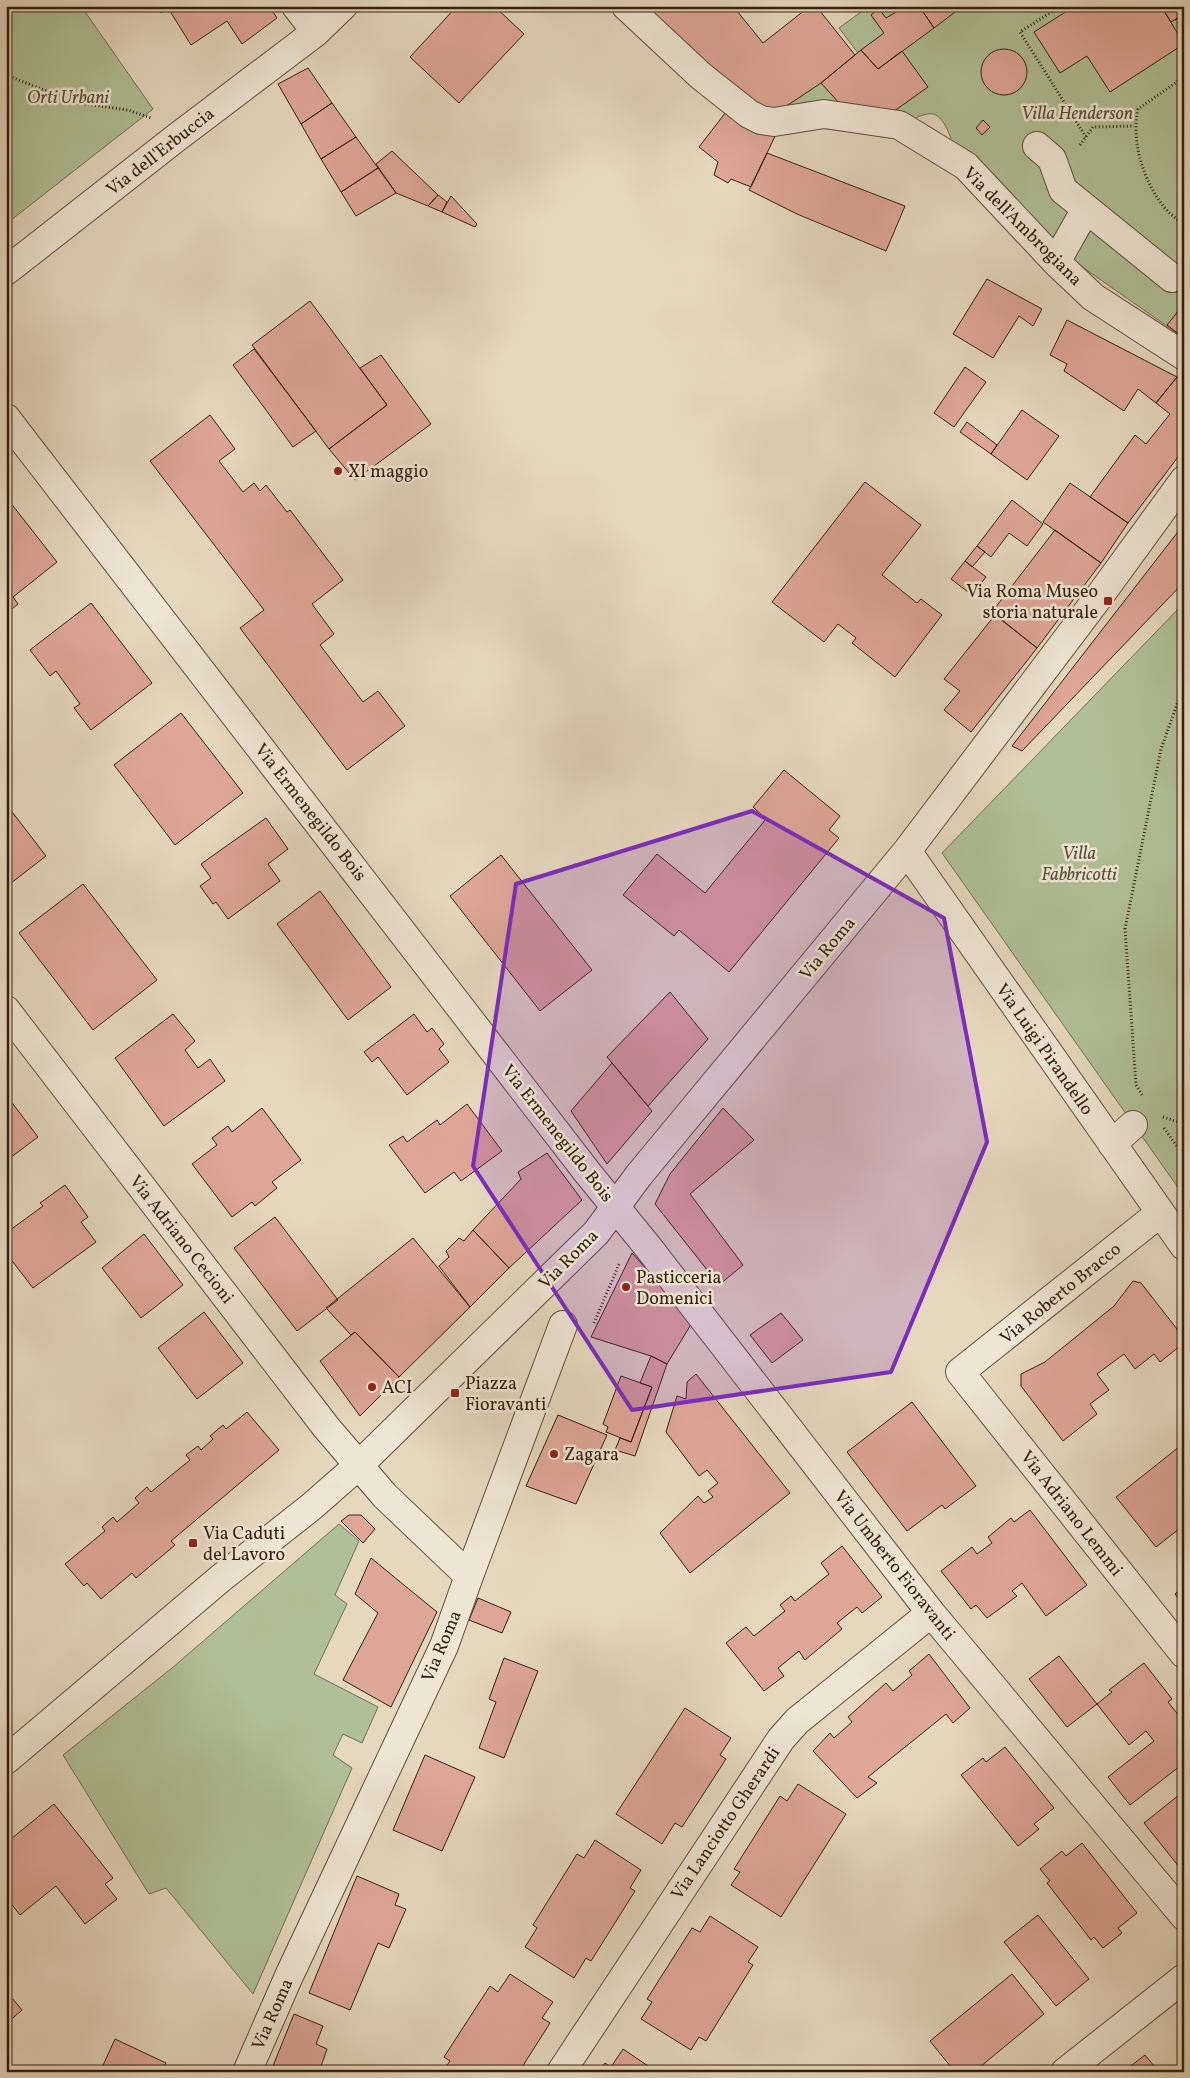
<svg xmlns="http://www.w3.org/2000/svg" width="1190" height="2078" font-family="Vollkorn,serif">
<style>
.green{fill:#b0c096;stroke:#727051}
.building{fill:#dea697;stroke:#341f0c}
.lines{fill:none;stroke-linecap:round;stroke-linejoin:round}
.minor-casing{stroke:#604d39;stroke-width:30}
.path{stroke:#341f0c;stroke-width:3;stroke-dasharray:1 2.5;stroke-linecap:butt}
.minor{stroke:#efe6d5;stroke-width:28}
.marked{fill:#7b2cbf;fill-opacity:0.2;stroke:#7b2cbf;stroke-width:4;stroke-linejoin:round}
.poi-dot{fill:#8f2418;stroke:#efe6d5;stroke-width:2}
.labels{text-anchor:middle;stroke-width:5;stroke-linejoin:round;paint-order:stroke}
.park-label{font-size:18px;font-style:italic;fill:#594f35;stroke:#efe6d5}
.street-label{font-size:18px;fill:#341f0c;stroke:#efe6d5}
.poi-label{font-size:18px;fill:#341f0c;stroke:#efe6d5;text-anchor:start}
</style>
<rect width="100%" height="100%" fill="#e6d8bf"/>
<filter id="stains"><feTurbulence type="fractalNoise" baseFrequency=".004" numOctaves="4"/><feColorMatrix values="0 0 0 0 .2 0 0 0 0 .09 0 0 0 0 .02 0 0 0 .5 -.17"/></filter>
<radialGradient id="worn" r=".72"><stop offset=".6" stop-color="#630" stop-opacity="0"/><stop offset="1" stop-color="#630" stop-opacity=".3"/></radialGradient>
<!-- green -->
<path class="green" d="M6 6H81L153 109 6 224Z
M869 6H1184V338L1078 264 1071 255 1047 242 947 147 951 138C940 111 933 108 908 122L773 115 858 53 839 28Z
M1184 603V1196L942 853Z
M339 1524 359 1541 335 1595 347 1604 314 1674 378 1707 362 1743 343 1734 333 1755 352 1768 253 1994 166 1888 149 1894 63 1755 172 1668Z"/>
<!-- building -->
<path class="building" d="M156 6H171L161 13Z
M171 6H269L277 18 242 44 227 21 191 45 168 8Z
M457 6H494L524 34 459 103 410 57Z
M644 6H733L763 43 810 6H816L855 55 821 83 773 115 696 54Z
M906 6H919L934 28 878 69 861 50 884 33 871 15 879 9 886 18Z
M919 6H963L934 28Z
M1075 6H1161L1184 44 1110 92 1087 56 1060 73 1034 32Z
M1161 6H1184V14L1171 22Z
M981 72a23 23 0 1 1 46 0a23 23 0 1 1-46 0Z
M861 50 878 69 902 51 928 87 890 114 840 104 821 83Z
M308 68 332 103 301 124 278 84Z
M332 103 356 137 321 159 301 124Z
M726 112 777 132 751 187 731 179 728 183 714 175 718 162 699 147Z
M983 120 990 127 982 135 976 128Z
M356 137 378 168 341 192 321 159Z
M392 151 438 195 428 206 396 193 376 164Z
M767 153 905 206 886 251 797 214 749 190Z
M378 168 396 193 356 216 341 192Z
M438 195 447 202 442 212 428 206Z
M451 196 477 224 475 227 442 212Z
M987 279 1042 309 1033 326 1019 316 993 358 953 334Z
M310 301 387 405 329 449 252 345Z
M1184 304V338L1167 325Z
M1067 320 1177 377 1156 403 1138 389 1124 411 1064 371 1067 364 1050 355Z
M254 349 316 431 293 447 233 365Z
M381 355 431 424 355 480 329 449 387 405 360 368Z
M965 367 986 382 954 427 934 413Z
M1177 377 1184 381V449L1128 523 1090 497 1135 435 1146 444 1170 414 1156 403Z
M1022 410 1059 436 1027 480 991 454Z
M210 415 235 449 219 461 243 492 254 483 260 491 266 485 287 512 290 510 343 580 312 604 334 634 320 645 363 702 378 691 405 726 347 770 240 628 264 610 150 461Z
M967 422 997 445 991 454 960 432Z
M865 482 921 525 882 575 917 603 921 599 942 615 895 677 852 643 856 638 838 624 824 642 772 602Z
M1070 483 1128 523 1101 563 1043 522Z
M6 497 57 562 13 597 18 604 6 614Z
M1012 500 1043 524 1027 546 1009 533 991 557 977 546Z
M1184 524V582L1022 751 1012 746Z
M1055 530 1101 563 1037 648 992 612Z
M977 546 985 552 972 567 965 561Z
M965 561 986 577 972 595 951 579Z
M91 603 152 683 91 730 74 708 80 704 56 671 50 676 30 650Z
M995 615 1037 648 971 732 944 710 960 691 944 679Z
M181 713 243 793 175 845 114 765Z
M784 770 840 816 829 830 839 838 729 972 679 930 674 936 623 895 657 854 705 893 766 819 753 807Z
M6 804 46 856 6 887Z
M266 818 288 849 268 864 280 881 228 919 216 902 213 904 200 886 211 878 201 864Z
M501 855 592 970 540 1011 450 896Z
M83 884 157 980 93 1030 19 933Z
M320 891 391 987 348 1020 277 924Z
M670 992 708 1039 648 1106 607 1057Z
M173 1014 195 1041 185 1050 198 1068 210 1059 225 1081 164 1126 115 1058Z
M414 1014 427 1032 432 1028 444 1044 439 1049 449 1062 407 1095 378 1057 372 1062 364 1052Z
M612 1063 652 1111 607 1164 571 1111Z
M10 1100 38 1137 6 1161V1104Z
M467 1104 502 1151 461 1181 454 1172 425 1193 389 1145 403 1136 407 1142 437 1120 440 1125Z
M262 1108 301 1160 272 1182 277 1188 255 1206 252 1202 232 1217 192 1164 217 1145 212 1138 228 1126 232 1132Z
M723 1108 754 1140 690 1194 743 1265 719 1285 655 1204 670 1174Z
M547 1153 582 1200 509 1268 473 1230 521 1179 518 1172Z
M65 1185 88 1217 81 1222 96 1242 33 1288 6 1253V1233L43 1206 40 1203Z
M275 1217 338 1300 297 1331 234 1248Z
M473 1230 509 1268 470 1307 439 1266 449 1257 446 1251 459 1238 464 1241Z
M144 1234 183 1285 141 1318 102 1268Z
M413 1238 470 1307 399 1377 355 1332 351 1335 326 1308Z
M632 1253 693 1321 667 1364 651 1356 591 1337Z
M1133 1281 1141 1283 1184 1338V1343L1160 1362 1154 1354 1135 1369 1124 1354 1097 1374 1109 1390 1090 1404 1097 1414 1063 1441 1021 1386V1374L1045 1362 1114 1306Z
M204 1312 243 1363 197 1399 158 1348Z
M781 1313 803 1340 772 1363 750 1335Z
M355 1332 399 1377 360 1416 320 1361Z
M651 1356 667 1364 635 1456 615 1450 620 1438 631 1442 652 1387 640 1383Z
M696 1374 790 1493 690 1573 660 1533 698 1496 704 1503 713 1497 708 1491 718 1483 707 1470 699 1476 666 1432 677 1396 686 1399 687 1382Z
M621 1376 652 1387 631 1442 606 1432 608 1427 603 1424Z
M912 1402 976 1486 945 1509 942 1505 907 1531 847 1452Z
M247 1412 279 1450 171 1541 175 1545 136 1578 132 1573 101 1599 87 1583 84 1586 65 1564 105 1531 102 1527 113 1517 117 1522 139 1503 135 1498 147 1487 151 1492 190 1460 186 1455 198 1446 201 1450 213 1439 210 1436 223 1425 226 1429Z
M558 1415 607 1435 576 1504 526 1486Z
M1184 1443V1525L1156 1547 1116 1497Z
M1030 1510 1087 1585 1046 1616 1022 1583 1012 1591 1017 1596 987 1618 976 1605 971 1609 941 1571 972 1547 977 1554 992 1543 988 1537 1011 1518 1014 1522Z
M349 1515H361L375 1529 363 1543 341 1521Z
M842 1546 882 1597 862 1613 857 1607 837 1623 842 1629 805 1660 799 1651 778 1668 784 1676 764 1691 726 1643 746 1627 754 1636 785 1611 780 1605 791 1596 795 1601 829 1574 821 1563Z
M371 1558 437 1612 391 1707 343 1680 378 1613 355 1594Z
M1184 1587V1606L1175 1594Z
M478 1598 511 1612 502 1633 469 1620Z
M1184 1606V1616L1179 1610Z
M929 1654 970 1708 953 1723 946 1714 868 1777 877 1783 857 1798 813 1751 830 1733 834 1738 852 1722 848 1717 886 1683 893 1691 912 1675 909 1671Z
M1059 1656 1097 1704 1067 1727 1029 1679Z
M504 1658 538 1671 504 1758 479 1748 496 1702 489 1699Z
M1144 1663 1172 1699 1168 1702 1184 1722V1763L1130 1805 1108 1777 1154 1741 1146 1731 1129 1745 1097 1704 1112 1692 1109 1690Z
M685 1708 731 1738 720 1755 726 1759 682 1827 675 1823 662 1844 616 1814Z
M1005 1747 1054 1808 1034 1824 1039 1829 1018 1846 961 1775 983 1758 986 1762Z
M425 1755 475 1777 442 1851 393 1830Z
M798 1784 846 1814 781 1917 731 1885 740 1872 734 1869 780 1796 787 1801Z
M1184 1791V1873L1144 1823Z
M54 1804 113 1878 105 1884 117 1899 85 1924 56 1886 20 1915 6 1897V1843Z
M595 1840 641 1870 630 1888 635 1891 591 1961 586 1958 574 1978 525 1947 537 1928 533 1925 577 1854 584 1858Z
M1082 1843 1137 1913 1118 1928 1122 1933 1103 1948 1094 1937 1091 1940 1047 1883 1050 1881 1040 1869 1062 1851 1066 1856Z
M357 1876 399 1894 395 1905 406 1909 389 1948 378 1943 350 2010 309 1993Z
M1038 1915 1089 1979 1056 2006 1004 1942Z
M710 1916 758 1947 748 1962 753 1965 706 2041 699 2037 691 2050 641 2019 652 2002 647 1999 692 1928 700 1932Z
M510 1974 553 2002 542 2018 550 2023 519 2072H442L450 2061 444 2057 490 1986 498 1992Z
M1012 1974 1044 2014 974 2072H955L930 2041Z
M6 1991 22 2010 6 2024Z
M294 2014 323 2026 316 2044 327 2049 319 2072 271 2071Z
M115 2039 166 2063 162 2072H100Z
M623 2049 657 2072H599L605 2063 611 2067Z
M1145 2055 1159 2072H1123Z"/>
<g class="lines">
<!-- minor casing -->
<g class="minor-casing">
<path id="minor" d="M296 6 316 32
M626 6 701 76 749 114 761 120 774 122 824 114 899 125 966 166 1056 262 1093 297 1184 356
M1037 146 1052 159 1063 190 1172 278
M1056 262 1086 209
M6 271 176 138 316 32 343 6
M6 418 587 1172 648 1247 931 1613 1184 1916
M907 851 1184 1246
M6 1010 326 1427 385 1496 469 1576 444 1646 289 1976 247 2072
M1112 1144 1133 1125
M1160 1213 960 1372 1184 1654
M469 1576 563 1325
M6 1760 221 1578 311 1507 359 1465 596 1233 639 1175 907 851 1101 594 1184 480
M561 2072 781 1739 797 1721 931 1613
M1065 2072 1184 1978"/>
</g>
<!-- path -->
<path class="path" d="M1061 6 1020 32 1086 137
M1176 19 1184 30
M6 75 77 103 128 110 151 118
M1184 77 1138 109C1131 142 1143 180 1164 207 1170 214 1177 219 1184 226
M1080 145 1093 127 1134 126
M1142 1095 1136 1085 1125 929 1161 749 1184 685
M1163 1117 1184 1124
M1164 1128 1184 1156
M594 1323 620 1262"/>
<!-- minor -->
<use href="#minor" class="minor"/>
</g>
<!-- marked area -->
<path class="marked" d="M752 811 944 918 987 1142 891 1372 632 1410 473 1166 516 884Z"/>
<!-- markers -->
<g class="poi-dot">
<circle cx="338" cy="471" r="5"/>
<rect x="1103" y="596" width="10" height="10" rx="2.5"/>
<circle cx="626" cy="1287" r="5"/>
<circle cx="372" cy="1387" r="5"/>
<rect x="450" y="1388" width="10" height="10" rx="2.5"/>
<circle cx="554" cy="1454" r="5"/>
<rect x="188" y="1538" width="10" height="10" rx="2.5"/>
</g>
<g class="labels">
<!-- park labels -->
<g class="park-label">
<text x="68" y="103">Orti Urbani</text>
<text x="1077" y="119">Villa Henderson</text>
<text x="1079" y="859">Villa<tspan x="1079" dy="21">Fabbricotti</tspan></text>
</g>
<!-- street labels -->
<g class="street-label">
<text transform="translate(160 151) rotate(-38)" y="6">Via dell'Erbuccia</text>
<text transform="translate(1023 226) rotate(45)" y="6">Via dell'Ambrogiana</text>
<text transform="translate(311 812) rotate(52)" y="6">Via Ermenegildo Bois</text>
<text transform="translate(827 948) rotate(-50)" y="6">Via Roma</text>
<text transform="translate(1045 1049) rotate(55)" y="6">Via Luigi Pirandello</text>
<text transform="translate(558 1133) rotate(52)" y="6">Via Ermenegildo Bois</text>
<text transform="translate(182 1239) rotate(52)" y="6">Via Adriano Cecioni</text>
<text transform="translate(568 1259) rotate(-45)" y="6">Via Roma</text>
<text transform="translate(1060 1293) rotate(-39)" y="6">Via Roberto Bracco</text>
<text transform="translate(1072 1513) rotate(52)" y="6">Via Adriano Lemmi</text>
<text transform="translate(895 1565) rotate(52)" y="6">Via Umberto Fioravanti</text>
<text transform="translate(441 1646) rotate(-67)" y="6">Via Roma</text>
<text transform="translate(725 1823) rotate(-56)" y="6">Via Lanciotto Gherardi</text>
<text transform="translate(272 2014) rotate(-66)" y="6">Via Roma</text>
</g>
<!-- poi labels -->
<g class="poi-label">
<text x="348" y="477">XI maggio</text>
<text x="1098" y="597" text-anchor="end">Via Roma Museo<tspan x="1098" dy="21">storia naturale</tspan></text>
<text x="636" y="1283">Pasticceria<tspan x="636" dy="21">Domenici</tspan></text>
<text x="465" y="1389">Piazza<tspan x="465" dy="21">Fioravanti</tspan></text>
<text x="382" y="1393">ACI</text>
<text x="564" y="1460">Zagara</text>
<text x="203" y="1539">Via Caduti<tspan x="203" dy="21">del Lavoro</tspan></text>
</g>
</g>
<!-- margin -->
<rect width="1190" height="2078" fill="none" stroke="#e6d8bf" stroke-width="25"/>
<rect x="8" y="8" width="1175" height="2063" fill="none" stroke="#341f0c" stroke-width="2.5"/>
<rect x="12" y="12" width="1165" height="2053" fill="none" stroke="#341f0c"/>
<rect width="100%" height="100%" filter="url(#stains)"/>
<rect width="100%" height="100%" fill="url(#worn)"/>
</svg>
